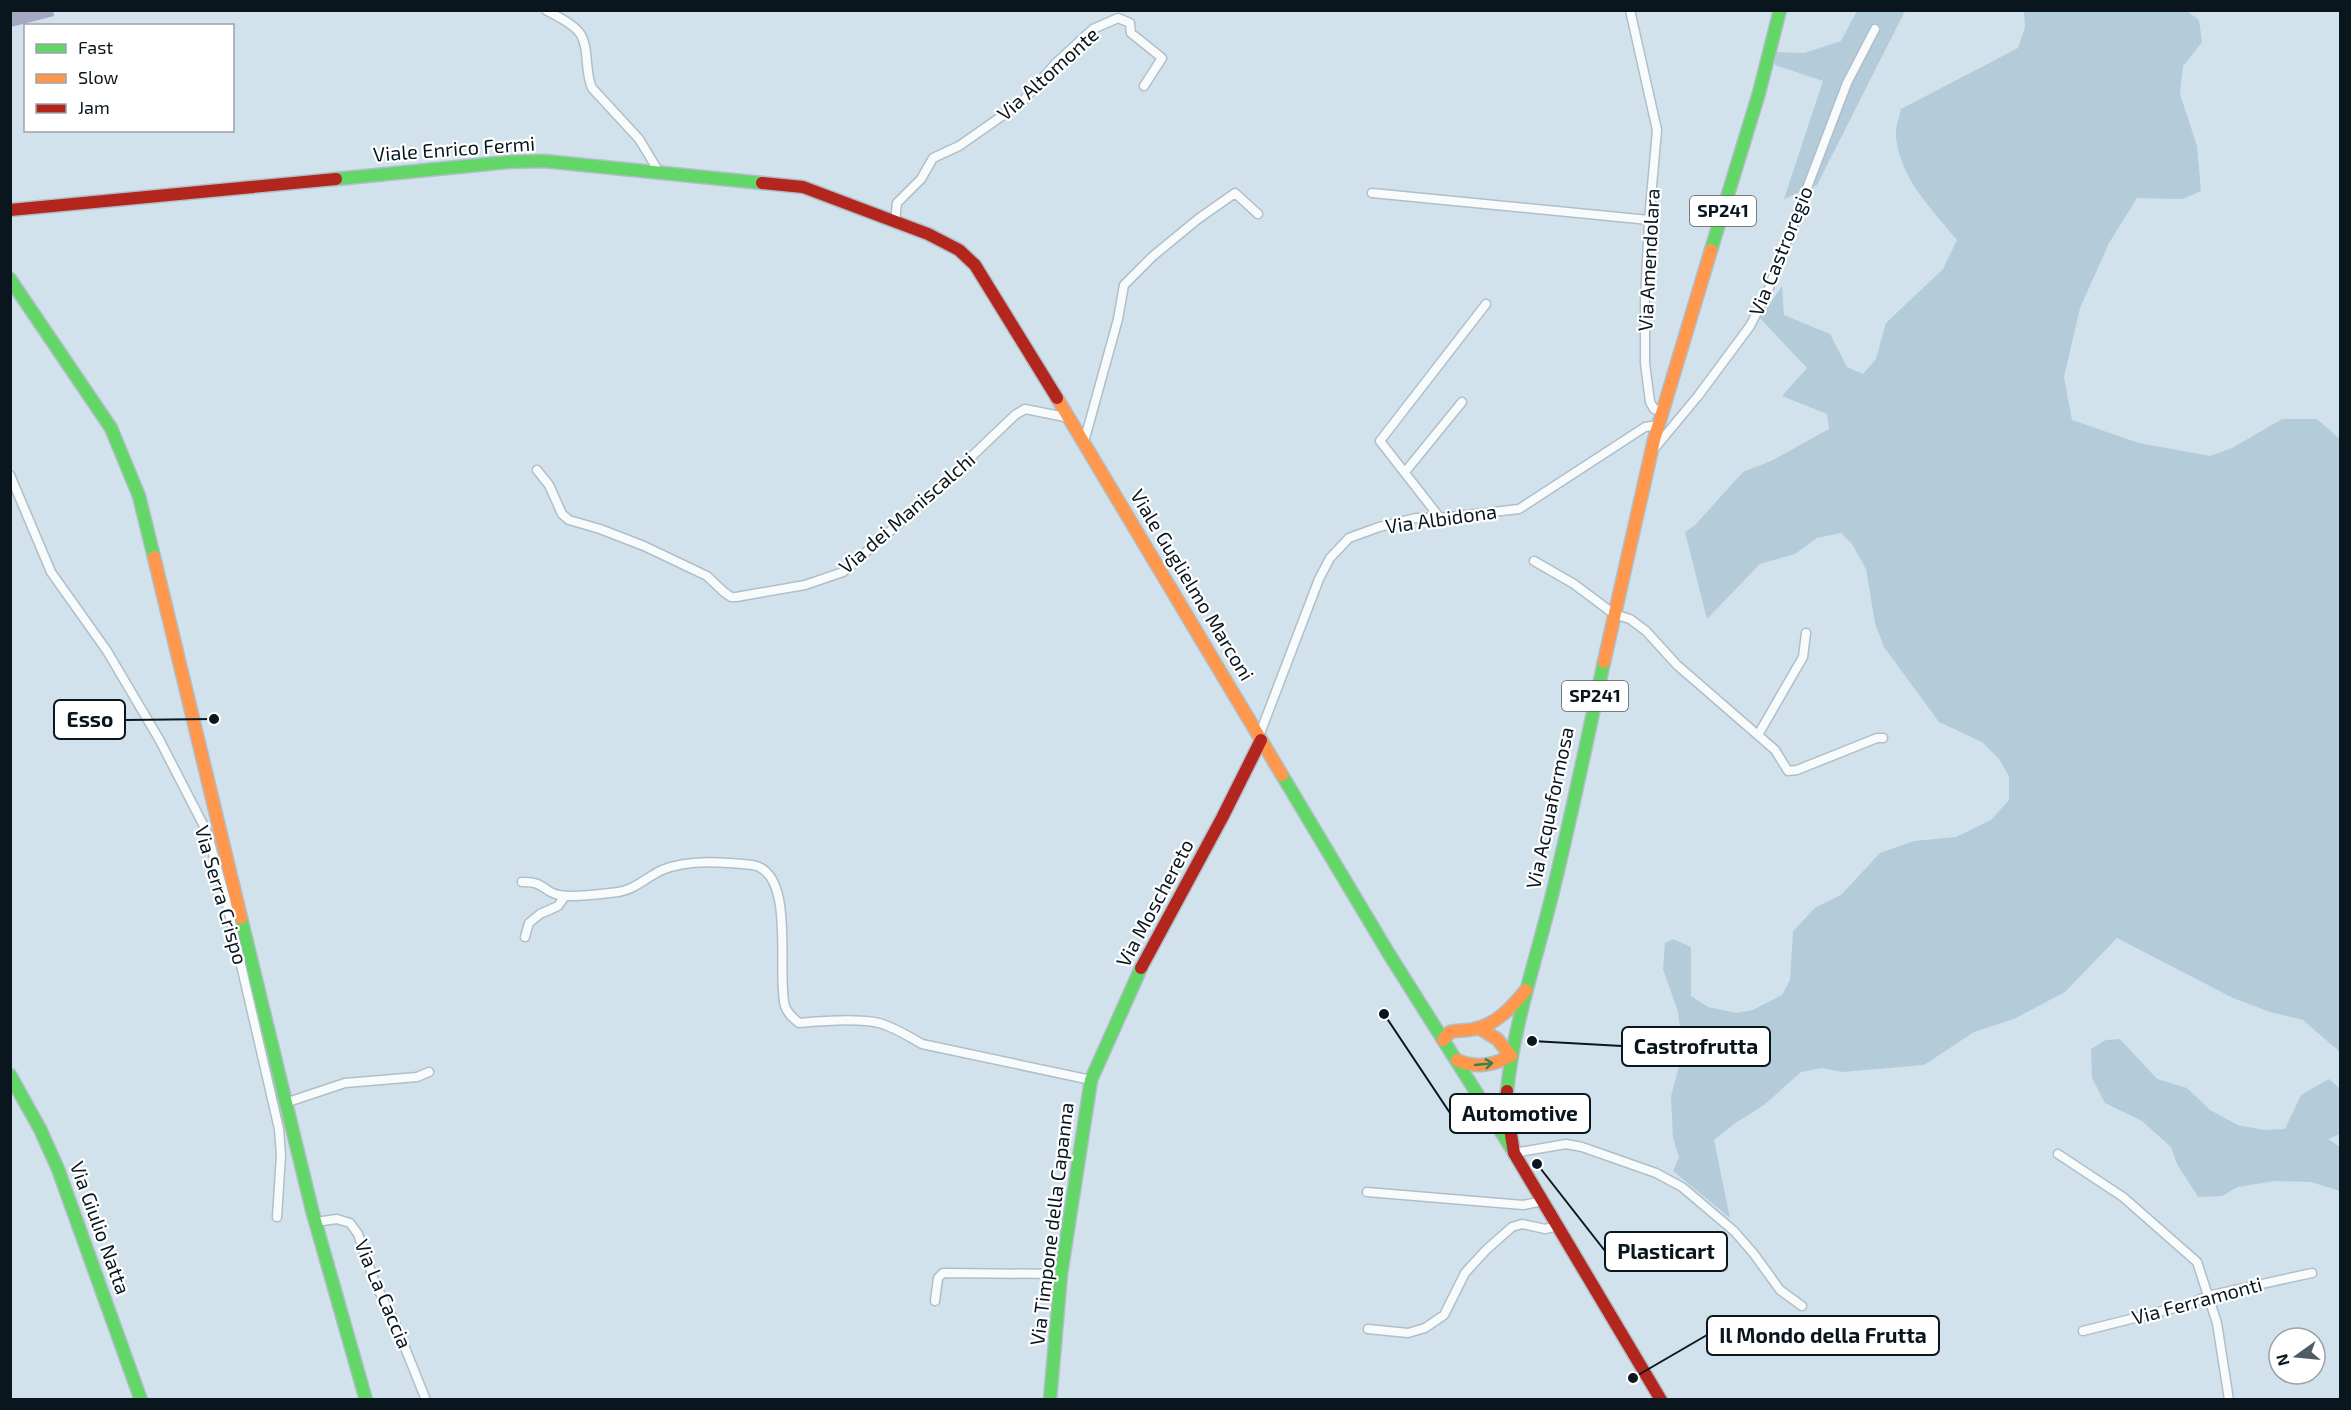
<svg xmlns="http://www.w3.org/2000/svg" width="2351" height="1410" font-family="'Exo 2',sans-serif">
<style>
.green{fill:#b4cbda}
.water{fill:#a4a8c3}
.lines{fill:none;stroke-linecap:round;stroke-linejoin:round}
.street-casing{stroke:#b1bec7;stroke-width:11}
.fast-casing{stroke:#b1bec7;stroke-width:15}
.slow-casing{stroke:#b1bec7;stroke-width:15}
.jam-casing{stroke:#b1bec7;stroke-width:15}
.street{stroke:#f8fbfc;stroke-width:8}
.fast{stroke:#63d668;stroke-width:12}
.slow{stroke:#ff974d;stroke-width:12}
.jam{stroke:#b3261e;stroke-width:12}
.oneway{stroke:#3b8046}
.labels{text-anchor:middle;stroke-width:4.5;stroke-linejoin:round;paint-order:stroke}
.shield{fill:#fff;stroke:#545c61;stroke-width:1.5}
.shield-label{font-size:18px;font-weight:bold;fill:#0a161d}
.street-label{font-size:20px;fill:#0a161d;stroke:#fff}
.leader{fill:none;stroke:#0a161d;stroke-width:2}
.callout-dot{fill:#0a161d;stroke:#fff;stroke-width:2}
.callout{fill:#fff;stroke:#0a161d;stroke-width:2}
.callout-label{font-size:21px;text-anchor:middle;font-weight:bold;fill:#0a161d}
</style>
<rect width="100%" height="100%" fill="#d1e2ed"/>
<!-- green -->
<path class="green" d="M1857 11H1905L1817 185 1784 199 1823 81 1775 65V52L1804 53 1841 41Z
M2024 11H2187L2199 20 2202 42 2183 66 2180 94 2197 146 2201 191 2183 199 2137 198 2109 243 2080 308 2064 377 2072 420 2139 443 2210 456 2232 448 2282 419H2317L2340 439V1052L2303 1020 2270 1012 2233 998 2117 938 2065 992 2014 1019 1974 1032 1924 1065 1842 1072 1822 1068 1801 1072 1764 1105 1734 1124 1714 1140 1730 1218 1673 1171 1679 1157 1673 1138 1671 1096 1683 1052 1678 1012 1663 969 1665 943 1673 939 1691 947V996L1708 1007 1736 1013 1753 1010 1782 995 1790 980 1793 931 1816 907 1841 895 1880 853 1914 841 1956 837 1991 820 2009 800V776L1999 759 1982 742 1939 722 1884 647 1875 623 1866 569 1852 544 1841 533 1817 538 1795 554 1760 564 1707 619 1685 532 1695 525 1743 472 1771 461 1829 429 1827 414 1782 396 1807 368 1760 318 1782 286 1784 315 1830 334 1847 367 1863 374 1876 359 1886 323 1943 269 1957 240C1932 209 1900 179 1896 137 1895 128 1899 118 1901 109L2018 48 2025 27Z
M2120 1039 2157 1079 2187 1088 2210 1110 2238 1125 2263 1130 2285 1129 2301 1095 2329 1079 2340 1089V1134L2328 1139 2340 1147V1191L2311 1182 2274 1181 2238 1187 2222 1196 2198 1197 2177 1164 2171 1147 2142 1121 2105 1103 2092 1078 2091 1049 2106 1040Z"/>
<!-- water -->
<path class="water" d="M11 10 53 11 54 16 11 27Z"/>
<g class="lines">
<!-- street casing -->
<g class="street-casing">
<path id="street" d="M546 10C556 16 571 22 579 32 590 46 584 71 592 88L639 139 659 172
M1630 10 1657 130 1649 220 1645 300V363L1650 402 1654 409 1663 411
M1372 193 1649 220
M895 222 897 203 921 179 933 158 959 146 1022 102 1056 63 1093 29 1118 18 1130 23 1131 33 1162 58 1144 86
M1084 442 1118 319 1124 285 1153 256 1198 219 1235 193 1258 214
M1654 449 1698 396 1750 326 1767 293 1847 83 1875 29
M537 470 549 485 562 514 569 520 600 529 644 546 707 576 724 592 731 597H736L805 585 843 572 925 501 1015 415 1025 409 1070 418
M1405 472 1462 402
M10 475 51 572 107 651 159 739 207 832 226 900 279 1129 281 1155 277 1217
M1440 518 1380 441 1486 304
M1534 561 1574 584 1614 614 1630 619 1646 631 1677 665 1775 750 1788 771 1797 770 1877 738H1883
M1758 735 1803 657 1806 633
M1259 736 1319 579 1330 558 1349 538 1379 527 1416 518H1440L1519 509 1645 427 1658 425
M522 882C545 881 543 892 559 895 574 898 602 894 618 892 634 890 647 877 662 870 689 859 725 862 752 865 797 871 776 975 785 1006 787 1013 793 1018 799 1023 820 1021 859 1018 879 1023 894 1027 908 1036 922 1044L1091 1080
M525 937 529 923 540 914 558 906 565 896
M285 1103 345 1083 417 1077 429 1072
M1514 1153 1566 1144 1582 1147 1656 1173 1682 1187 1734 1231 1754 1254 1780 1290 1802 1306
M2058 1154 2123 1197 2197 1262 2217 1323 2229 1400
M1367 1192 1523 1205 1543 1201
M315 1222 337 1219 350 1223 358 1234 375 1283 395 1323 426 1400
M935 1301 938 1278 943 1273 1061 1274
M1368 1329 1408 1333 1425 1328 1444 1315 1465 1273 1486 1250 1512 1227 1522 1224 1545 1229 1558 1226
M2083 1331 2190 1304 2207 1296 2312 1273"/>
</g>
<!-- fast casing -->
<g class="fast-casing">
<path id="fast" d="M336 179 508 162 544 161 762 183
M1711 250 1759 93 1780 10
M10 279 111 428 139 496 154 557
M1282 775 1389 954 1512 1149
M241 918 312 1210 366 1400
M10 1075 40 1129 58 1169 141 1400
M1507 1091C1514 1023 1536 960 1552 895 1571 818 1587 740 1604 662
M1050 1400 1061 1274 1091 1080 1141 968"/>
</g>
<!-- slow casing -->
<g class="slow-casing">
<path id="slow" d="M1057 398 1282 775
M154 557 241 918
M1604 662 1654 440 1711 250
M1443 1040 1450 1032C1458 1030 1466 1031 1474 1029 1496 1025 1512 1007 1526 990
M1457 1060C1476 1069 1493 1065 1511 1056L1497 1039 1479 1028"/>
</g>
<!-- jam casing -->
<g class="jam-casing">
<path id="jam" d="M762 183 803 187 928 234 959 250 975 265 1057 398
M10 210 336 179
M1141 968 1222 818 1261 740
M1507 1091 1506 1104 1514 1153 1661 1400"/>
</g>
<!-- street -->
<use href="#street" class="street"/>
<!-- fast -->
<use href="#fast" class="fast"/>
<!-- slow -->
<use href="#slow" class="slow"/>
<!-- jam -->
<use href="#jam" class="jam"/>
</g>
<!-- one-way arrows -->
<defs><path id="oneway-shaft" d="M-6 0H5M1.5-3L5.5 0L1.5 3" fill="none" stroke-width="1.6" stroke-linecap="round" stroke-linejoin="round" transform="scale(1.5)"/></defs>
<use class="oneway" href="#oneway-shaft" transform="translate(1484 1064) rotate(-6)"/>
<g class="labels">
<!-- shield labels -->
<g class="shield">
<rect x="1690" y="196" width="66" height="30" rx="4.5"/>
<rect x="1562" y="681" width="66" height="30" rx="4.5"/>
</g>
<g class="shield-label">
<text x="1723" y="217">SP241</text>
<text x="1595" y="702">SP241</text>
</g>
<!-- street labels -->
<g class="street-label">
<text transform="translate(1048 74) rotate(-42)" y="7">Via Altomonte</text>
<text transform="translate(454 149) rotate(-4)" y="7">Viale Enrico Fermi</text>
<text transform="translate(1781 251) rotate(-68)" y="7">Via Castroregio</text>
<text transform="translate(1649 260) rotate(-87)" y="7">Via Amendolara</text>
<text transform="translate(907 513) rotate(-41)" y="7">Via dei Maniscalchi</text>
<text transform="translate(1441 519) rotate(-8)" y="7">Via Albidona</text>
<text transform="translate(1192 585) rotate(59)" y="7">Viale Guglielmo Marconi</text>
<text transform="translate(1550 808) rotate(-78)" y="7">Via Acquaformosa</text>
<text transform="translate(221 895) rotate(74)" y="7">Via Serra Crispo</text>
<text transform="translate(1155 903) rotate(-62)" y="7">Via Moschereto</text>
<text transform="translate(1052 1224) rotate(-83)" y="7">Via Timpone della Capanna</text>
<text transform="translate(100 1228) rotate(70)" y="7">Via Giulio Natta</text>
<text transform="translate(383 1294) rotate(67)" y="7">Via La Caccia</text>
<text transform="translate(2197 1301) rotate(-15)" y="7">Via Ferramonti</text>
</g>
</g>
<!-- callouts -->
<path class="leader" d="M214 719L125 720M1532 1041L1622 1046M1384 1014L1450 1113M1537 1164L1605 1251M1633 1378L1707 1335"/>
<g class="callout-dot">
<circle cx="214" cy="719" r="6"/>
<circle cx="1532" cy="1041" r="6"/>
<circle cx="1384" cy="1014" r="6"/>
<circle cx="1537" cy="1164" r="6"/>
<circle cx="1633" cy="1378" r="6"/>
</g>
<g class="callout">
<rect x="54" y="700" width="71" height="39" rx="6"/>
<rect x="1622" y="1027" width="148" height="39" rx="6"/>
<rect x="1450" y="1094" width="140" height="39" rx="6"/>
<rect x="1605" y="1232" width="122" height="39" rx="6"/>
<rect x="1707" y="1316" width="232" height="39" rx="6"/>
</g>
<g class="callout-label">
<text x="90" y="727">Esso</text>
<text x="1696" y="1054">Castrofrutta</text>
<text x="1520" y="1121">Automotive</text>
<text x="1666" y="1259">Plasticart</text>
<text x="1823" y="1343">Il Mondo della Frutta</text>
</g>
<!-- border -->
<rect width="2351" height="1410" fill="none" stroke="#0a161d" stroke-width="24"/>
<!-- legend -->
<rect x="24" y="24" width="210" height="108" fill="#ffffff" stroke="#9da2a5" stroke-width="1.5"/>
<rect x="36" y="44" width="30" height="9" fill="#63d668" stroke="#9da2a5" stroke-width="1.5"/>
<text x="78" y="54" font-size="18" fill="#0a161d">Fast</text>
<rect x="36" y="74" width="30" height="9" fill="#ff974d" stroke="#9da2a5" stroke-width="1.5"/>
<text x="78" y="84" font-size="18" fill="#0a161d">Slow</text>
<rect x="36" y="104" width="30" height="9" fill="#b3261e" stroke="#9da2a5" stroke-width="1.5"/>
<text x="78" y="114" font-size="18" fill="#0a161d">Jam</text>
<!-- north arrow -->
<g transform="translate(2297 1356) rotate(255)"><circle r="28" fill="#ffffff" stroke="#9da2a5" stroke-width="1.5"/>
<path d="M0-4.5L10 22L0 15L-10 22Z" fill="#505d66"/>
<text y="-9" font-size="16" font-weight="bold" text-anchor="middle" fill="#0a161d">N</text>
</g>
</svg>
